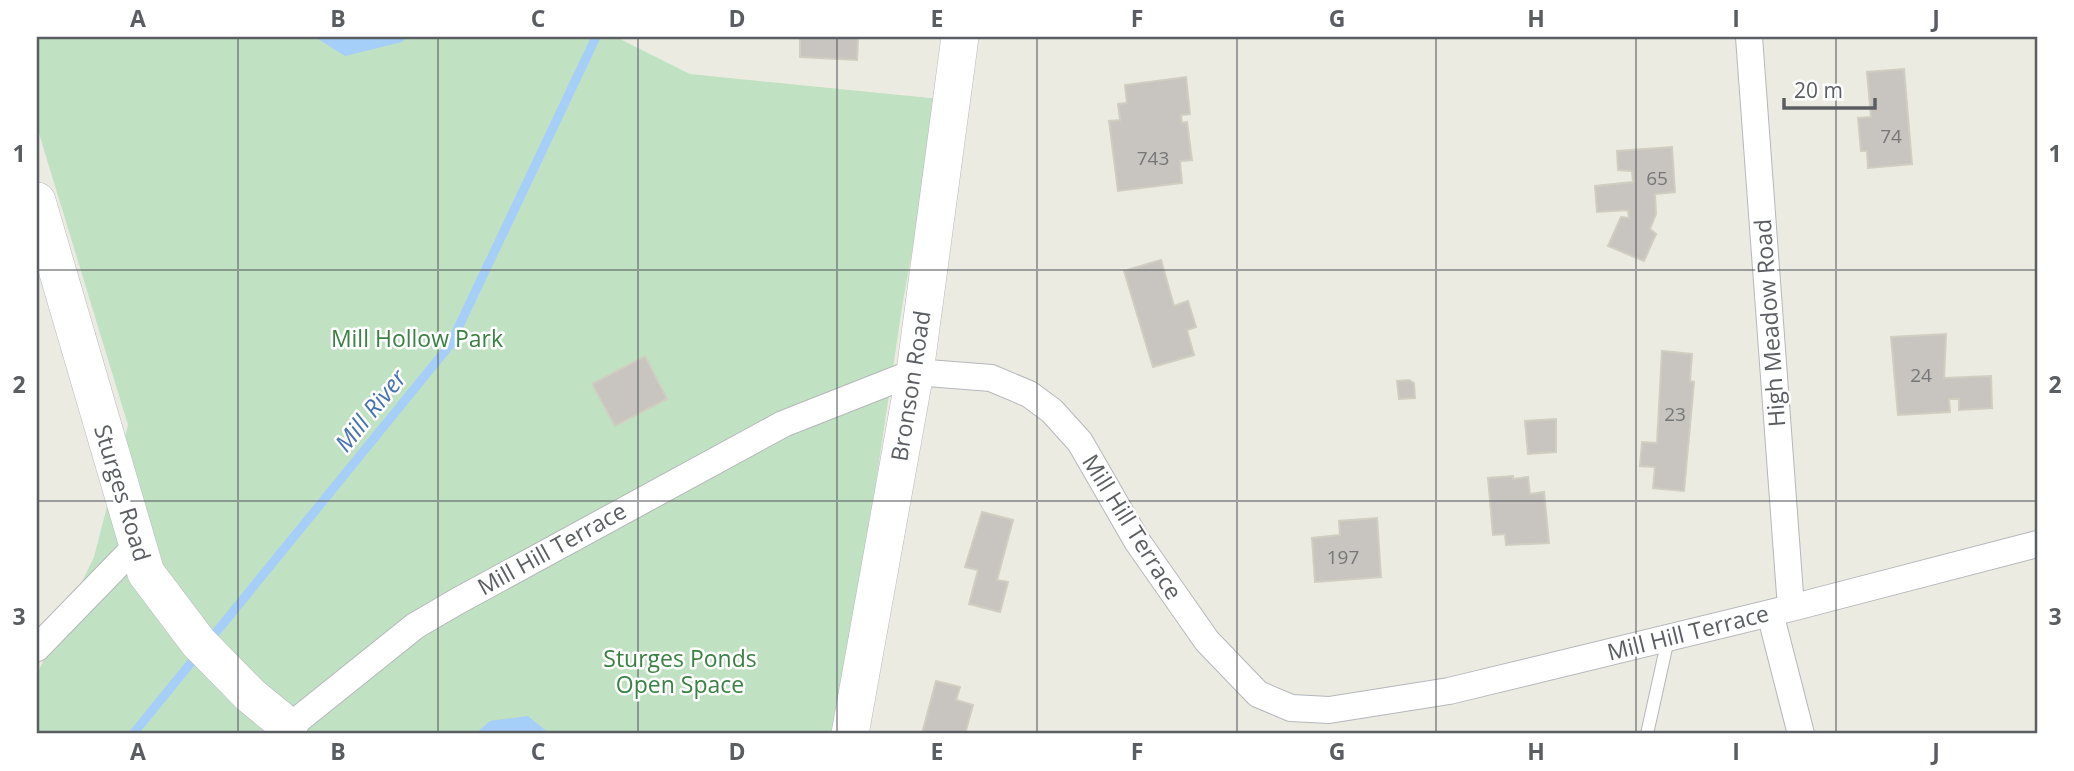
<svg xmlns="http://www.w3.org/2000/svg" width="2074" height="771" font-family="'Open Sans',sans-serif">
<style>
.green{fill:#c0e2c2}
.water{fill:#a5cef9}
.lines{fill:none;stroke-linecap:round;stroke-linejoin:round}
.stream{stroke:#a5cef9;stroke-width:9}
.building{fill:#c8c4bf;stroke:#d0cdc1;stroke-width:2}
.service-casing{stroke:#b4b7bb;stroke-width:14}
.minor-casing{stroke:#b4b7bb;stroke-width:28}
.secondary-casing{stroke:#b6b8bd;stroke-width:38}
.service{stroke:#fff;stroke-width:12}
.minor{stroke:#fff;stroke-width:26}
.secondary{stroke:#fff;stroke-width:37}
.grid{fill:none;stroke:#5a5d62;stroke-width:2;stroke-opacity:0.55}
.labels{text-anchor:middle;stroke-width:5;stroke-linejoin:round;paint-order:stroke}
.number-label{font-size:19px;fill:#767779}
.street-label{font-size:23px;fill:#5a5d62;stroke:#fff}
.park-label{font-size:23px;fill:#3a8143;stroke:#fff}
.water-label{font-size:24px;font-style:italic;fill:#4773b2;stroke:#fff}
.neatline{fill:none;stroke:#5a5d62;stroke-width:2.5}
.grid-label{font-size:23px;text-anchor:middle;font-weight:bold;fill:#5a5d62}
</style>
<rect width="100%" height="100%" fill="#ecebe2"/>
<!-- green -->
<path class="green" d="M37 37H616L690 74 940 99 903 301 848 670 836 734H37V674L94 557 128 425 37 127Z"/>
<!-- water -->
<path class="water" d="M315 37H407L402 42 345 56Z
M528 716 550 734H475L490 721Z"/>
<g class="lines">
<!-- stream -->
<path class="stream" d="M209 641 450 345 596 37
M133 734 198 654"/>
</g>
<!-- building -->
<path class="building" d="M800 37H858L857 60 800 57Z
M1904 69 1912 164 1868 168 1867 151H1861L1858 118 1871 117 1867 72Z
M1186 77 1190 114 1181 115 1182 123 1187 122 1192 160 1180 161 1182 183 1118 191 1109 121 1120 120 1118 104 1127 103 1125 85Z
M1672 147 1675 192 1655 194 1656 214 1650 229 1656 234 1644 261 1608 246 1621 217 1629 218 1628 210 1597 212 1595 186 1633 182 1632 171 1618 170 1617 151Z
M1161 260 1174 306 1188 301 1196 327 1187 330 1194 355 1153 367 1124 271Z
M1946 334 1944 378 1991 376 1992 408 1959 410V399H1949L1950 412 1898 415 1891 337Z
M1662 351 1692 354 1690 381 1694 382 1684 491 1653 488 1655 467 1640 466 1642 442 1657 443Z
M645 356 667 399 615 426 592 384Z
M1409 380 1414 383 1415 398 1399 399 1397 381Z
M1556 419V452L1528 454 1525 421Z
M1513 476V479L1528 477 1530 494 1544 492 1549 543 1506 545 1505 534 1493 535 1488 478Z
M982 512 1013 520 997 580 1008 582 1000 612 969 604 978 570 965 567Z
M1377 518 1381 577 1315 582 1312 538 1340 535 1339 521Z
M936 681 960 687 956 700 973 705 965 734H922Z"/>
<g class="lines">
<!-- service casing -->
<g class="service-casing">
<path id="service" d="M1647 734 1668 639"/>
</g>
<!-- minor casing -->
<g class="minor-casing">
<path id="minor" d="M1749 37 1791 608
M1770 613 1801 734
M37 648 136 546
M289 727 415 626 456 602 783 424 915 372 991 378 1029 394 1052 411 1080 442 1137 541 1207 641 1258 694 1291 708 1329 710 1449 691 1791 608 2037 544"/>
</g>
<!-- secondary casing -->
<g class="secondary-casing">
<path id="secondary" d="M37 201 146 573 198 642 250 695 289 727 284 734
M850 734 915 372 960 37"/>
</g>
<!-- service -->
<use href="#service" class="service"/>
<!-- minor -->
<use href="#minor" class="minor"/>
<!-- secondary -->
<use href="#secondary" class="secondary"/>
</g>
<!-- grid -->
<path class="grid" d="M238 37V734M438 37V734M638 37V734M837 37V734M1037 37V734M1237 37V734M1436 37V734M1636 37V734M1836 37V734M37 270H2037M37 501H2037"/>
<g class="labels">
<!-- number labels -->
<g class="number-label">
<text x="1891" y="143">74</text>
<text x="1153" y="165">743</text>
<text x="1657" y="185">65</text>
<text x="1921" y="382">24</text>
<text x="1675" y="421">23</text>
<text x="1343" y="564">197</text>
</g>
<!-- street labels -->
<g class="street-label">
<text transform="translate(1770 323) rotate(-94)" y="8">High Meadow Road</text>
<text transform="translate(911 386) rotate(-81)" y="8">Bronson Road</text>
<text transform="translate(122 493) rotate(73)" y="8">Sturges Road</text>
<text transform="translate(1132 527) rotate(58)" y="8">Mill Hill Terrace</text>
<text transform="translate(552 549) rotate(-29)" y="8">Mill Hill Terrace</text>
<text transform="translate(1688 633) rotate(-14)" y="8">Mill Hill Terrace</text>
</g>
<!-- park labels -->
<g class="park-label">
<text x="417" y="347">Mill Hollow Park</text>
<text x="680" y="667">Sturges Ponds<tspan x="680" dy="26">Open Space</tspan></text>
</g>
<!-- water labels -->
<g class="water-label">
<text transform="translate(371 411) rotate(-51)" y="8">Mill River</text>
</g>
</g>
<!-- border -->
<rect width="2074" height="771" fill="none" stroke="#ffffff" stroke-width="77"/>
<!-- scale -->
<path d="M1784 98v10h91v-10" fill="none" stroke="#5a5d62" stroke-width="3.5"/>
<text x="1794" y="98" font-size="21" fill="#5a5d62" stroke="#ffffff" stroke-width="5" paint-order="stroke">20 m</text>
<rect x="38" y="38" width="1998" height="694" class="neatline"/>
<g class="grid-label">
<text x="138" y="27">A</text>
<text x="338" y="27">B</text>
<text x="538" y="27">C</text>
<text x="737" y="27">D</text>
<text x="937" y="27">E</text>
<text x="1137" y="27">F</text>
<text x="1337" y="27">G</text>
<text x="1536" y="27">H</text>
<text x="1736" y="27">I</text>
<text x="1936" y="27">J</text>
<text x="19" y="162">1</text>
<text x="2055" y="162">1</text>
<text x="19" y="393">2</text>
<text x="2055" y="393">2</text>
<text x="19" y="625">3</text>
<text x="2055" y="625">3</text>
<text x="138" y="760">A</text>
<text x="338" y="760">B</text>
<text x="538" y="760">C</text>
<text x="737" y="760">D</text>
<text x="937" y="760">E</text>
<text x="1137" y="760">F</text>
<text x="1337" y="760">G</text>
<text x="1536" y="760">H</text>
<text x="1736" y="760">I</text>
<text x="1936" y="760">J</text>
</g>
</svg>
